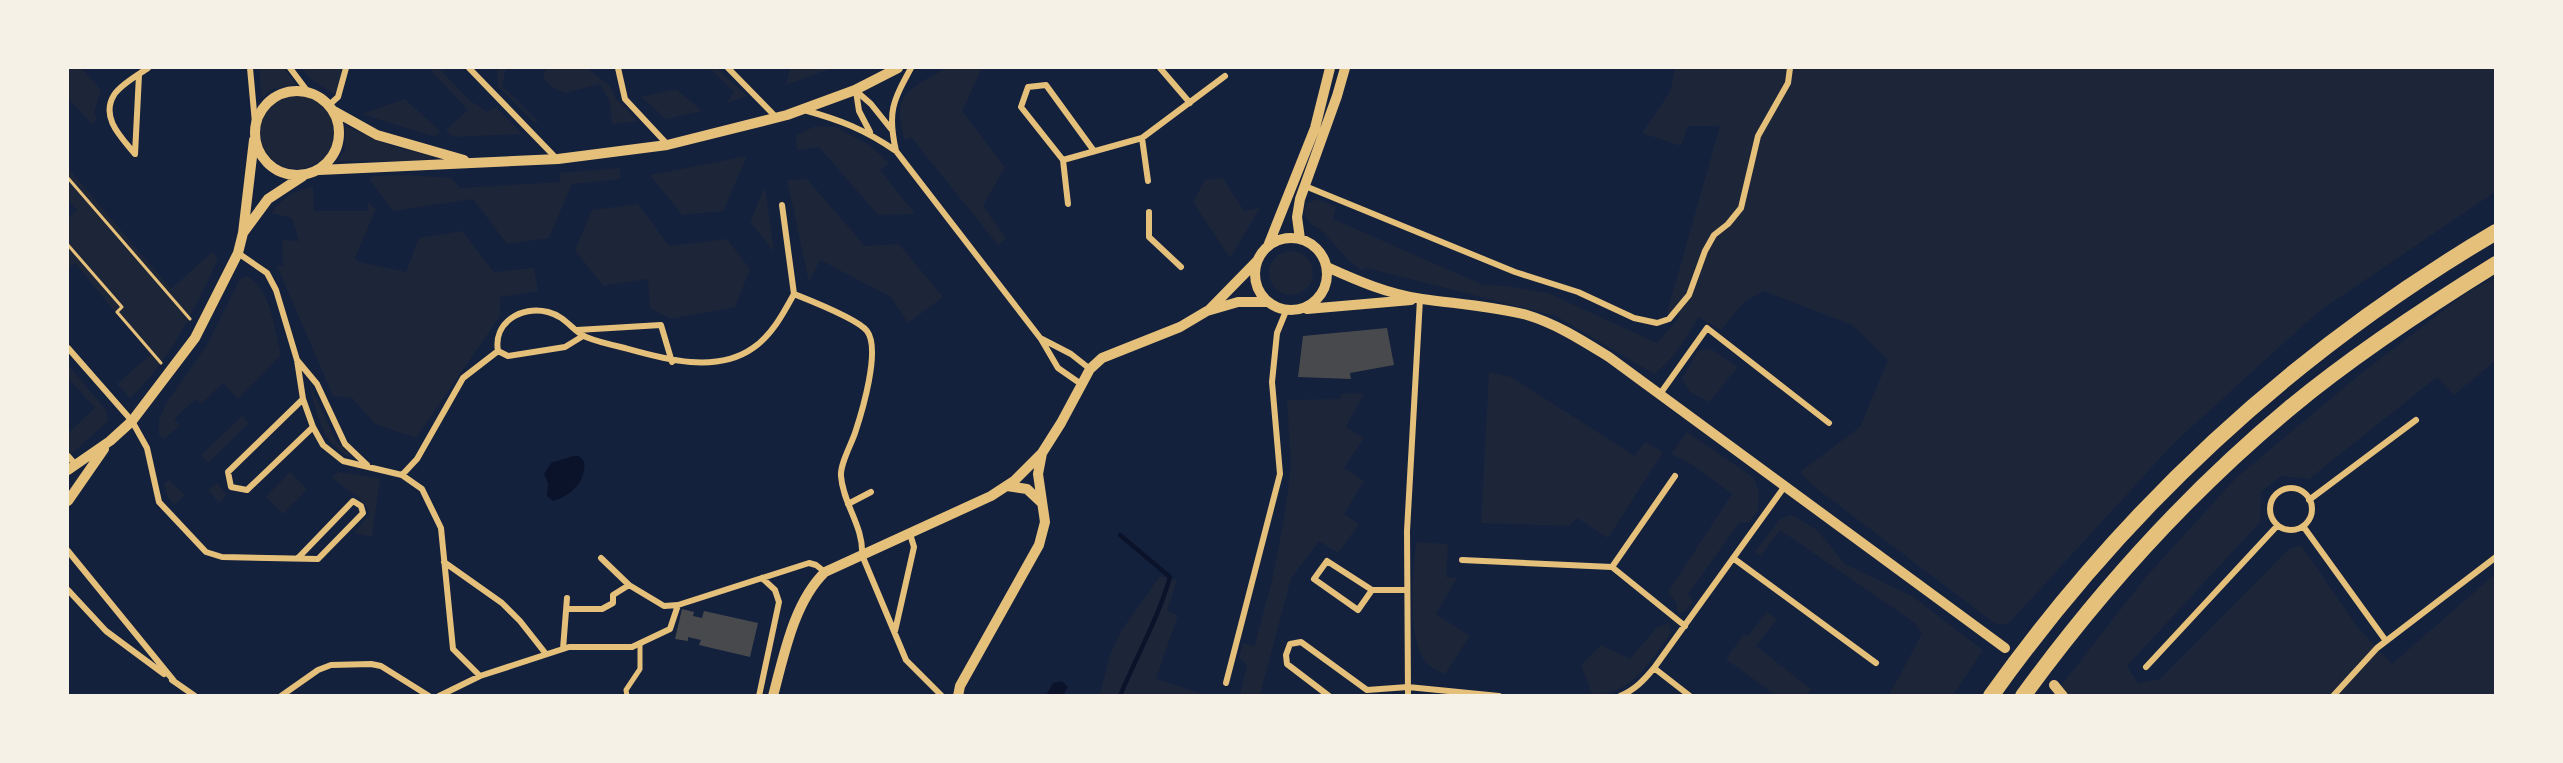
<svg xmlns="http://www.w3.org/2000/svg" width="2563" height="763" font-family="Rubik,sans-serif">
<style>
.green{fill:#1d2539}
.water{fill:#0b132b}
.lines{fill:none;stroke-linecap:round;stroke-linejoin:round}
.stream{stroke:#0b132b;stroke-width:4.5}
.building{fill:#48494c}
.path{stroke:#e5c07b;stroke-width:3}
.pedestrian{stroke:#e5c07b;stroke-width:5}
.minor{stroke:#e5c07b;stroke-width:6}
.tertiary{stroke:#e5c07b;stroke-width:10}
.motorway{stroke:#e5c07b;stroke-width:16}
</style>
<rect width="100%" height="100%" fill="#14213d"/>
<!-- green -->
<path class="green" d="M68 68H81L101 90 94 112 97 119 92 124 68 98Z
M259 68H284L296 84 272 89 262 98Z
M301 68H344L335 95 312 80Z
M433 68H439L468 99 487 112 496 107 522 134 453 137 446 130 468 110 432 72Z
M494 68H506L502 86 538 121 535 123 498 86 497 70Z
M546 68H587L610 86 617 100 638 121 612 124 610 102 600 84 565 93 552 87 543 78Z
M709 68H717L747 96 727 103 734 92Z
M790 68H832L786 85Z
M947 68H982L962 111 1005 167 983 206 1006 238 998 245 911 137 905 140C890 94 910 88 947 68Z
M1675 68H2495V192L2318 312 2174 443 2009 623 1997 625 1812 485 1800 472 1860 427 1888 360 1852 325 1764 291 1745 301 1721 330 1698 317C1687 338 1674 359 1654 374L1556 316 1367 268 1361 270C1344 259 1338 246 1324 233 1315 224 1311 227 1304 214L1307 204 1317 199 1336 207 1333 219 1483 285 1508 286 1548 293 1657 343 1681 315 1667 313 1720 126H1688L1681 146 1642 133 1670 92Z
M676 89 702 111 666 119 641 97Z
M260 132a37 37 0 1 1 74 0a37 37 0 1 1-74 0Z
M405 99 440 131 435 137 362 114Z
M345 126 394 147 432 156 430 161H337L345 149Z
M816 126 836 127 869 145 889 163 880 170 915 214 878 215 819 147 797 150 796 135Z
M747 156 723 211 682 215 650 175Z
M68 168 171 289 212 252 218 259C195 308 170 361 130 398L117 384 150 355 75 263 68 269V219L77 210 68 199Z
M620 168V179L572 184 549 238 507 244 473 199 393 211 369 179 373 176 409 175 451 178 460 188 560 182V173Z
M1223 178 1244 211 1260 208 1230 258 1193 202 1205 180Z
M807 179 865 246 899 244 943 297 908 323 891 297 820 260 809 282 787 180Z
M313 186 314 211H368V202L376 209 355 258 359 262 406 272 419 238 462 231 494 272 534 268 538 291 500 297V316L416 438 375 424 352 398 333 396 277 266H283L282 240 299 241 292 218 271 213C282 198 295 190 313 186Z
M765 187 774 252 750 222Z
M638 204 669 246 727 239 750 269 735 307 671 319 650 308 648 279 603 286 575 250 592 210Z
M1269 273a22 22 0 1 1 44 0a22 22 0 1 1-44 0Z
M248 276C272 293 274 329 281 355L238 399 223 383 201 404 196 399 174 419 180 425 163 440 159 435V419L167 402 207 345 240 279Z
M2495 278V361L2454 395 2437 377 2309 479 2281 476 2261 492 2260 522 2127 666 2138 683 2160 679 2289 549 2301 545 2356 625 2392 664 2495 574V695L2053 696 2145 578 2236 478 2359 375 2465 294Z
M1711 349 1738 367 1709 402 1690 392 1682 379 1698 351Z
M68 365 106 410 108 421 68 457V433L95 408 68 378Z
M1489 372 1511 377 1635 456 1645 442 1663 452 1608 538 1577 518 1569 526 1481 523Z
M309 383 335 439 352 458C321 445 317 412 309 383Z
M1364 393 1346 427 1364 438 1344 468 1364 481 1344 514 1359 524 1338 553 1319 541 1291 578 1260 695H1240L1247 665 1239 658 1243 643 1254 647 1272 581 1285 513 1291 465 1287 400 1340 399 1341 394Z
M242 416 249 423 208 463 201 455Z
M1687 432 1754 478 1759 493 1758 511 1749 522 1739 523 1688 594 1693 602 1684 612H1678L1676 602 1668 592 1732 494 1691 464 1671 454Z
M290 472 307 489 283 514 266 497Z
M339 472 380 478 372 537 355 533 370 513C359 492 348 493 332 477Z
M169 480 185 495 174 505 168 497 164 484Z
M217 483 227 495 219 503 208 490Z
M1792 515 1817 530 1845 564 1912 596 1983 650 1953 695H1889L1922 634 1915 623 1780 530 1761 556 1755 552 1780 519Z
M1416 542 1448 544 1446 577 1457 578 1436 614 1470 636 1445 674C1440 672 1433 669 1429 665 1405 645 1414 572 1416 542Z
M1160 576 1177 580 1167 611 1178 615 1156 679 1206 695H1100L1110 655 1121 631Z
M1767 612 1777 619 1756 646 1811 689 1806 695H1775L1726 659 1744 634 1748 636Z
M1669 623 1671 633C1650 661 1632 696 1592 694L1581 665 1601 645 1630 659 1657 627Z"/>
<!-- water -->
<path class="water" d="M573 456H579L584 461C587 481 571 496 553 501L547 496 548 483 544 474 551 463Z
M1062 681 1068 687 1063 695H1046L1053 683Z"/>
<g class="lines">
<!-- stream -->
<path class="stream" d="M1120 696C1137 655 1158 619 1170 577L1120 535"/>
</g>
<!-- building -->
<path class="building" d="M1387 328 1394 365 1350 373 1351 379 1298 377 1303 336Z
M682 609 694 612 693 616 702 618 704 611 758 623 750 657 699 645 701 640 688 637V641L675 639Z"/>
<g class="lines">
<!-- path -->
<path class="path" d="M68 178 190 319
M68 245 122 307 117 312 161 363"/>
<!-- pedestrian -->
<path class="pedestrian" d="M627 696 626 690 640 669V643"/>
<!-- minor -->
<path class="minor" d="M250 68 255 123
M290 68 308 92
M469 68 557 159
M618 68 625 99 667 144
M728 68 777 118
M1160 68 1190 103
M139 75 135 154C122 138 100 118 114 95 120 85 138 75 148 68
M855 90 871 104 891 129
M856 91 859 111 870 132
M329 105 338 97 346 68
M804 110C840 120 864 129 896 151L1041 339 1058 368 1081 384
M1142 138 1148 181
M896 151C887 112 893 101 911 68
M1063 160 1021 107 1028 87 1046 85 1094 151
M1305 186 1515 272 1578 292 1634 318 1657 323 1669 319 1689 295 1705 251 1714 235 1728 224 1741 208 1758 136 1788 83 1790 68
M1068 204 1063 160 1142 138 1225 76
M1149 212V237L1181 267
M238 253 267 273 276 290 297 360 303 399 313 427 323 445 343 461 402 475 422 489 441 528 453 649 480 676
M794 294C809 300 858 319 867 331 881 349 862 412 855 433 851 445 840 464 841 476 843 504 864 527 862 555L906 660 942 696
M577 330 661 325 672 362
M583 336 565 347 508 356 498 351C493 323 521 305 548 312 567 317 572 331 586 337 598 342 612 345 625 348 664 359 716 374 753 348 772 335 783 314 794 294L782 205
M1042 339 1071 354 1090 369
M68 348 132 421 147 448 159 502 206 552 222 557 318 559 363 513 361 506 353 501 298 558
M297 360 317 384 345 444 367 465
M1660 394 1707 328 1829 423
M303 399 228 472 231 487 247 490 313 427
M68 456 75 464
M402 475 417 459 463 378 498 351
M2270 509a21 21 0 1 1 42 0a21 21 0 1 1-42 0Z
M2309 500 2416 420
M848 504 871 492
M2303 526 2386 641
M68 551 174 681
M601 558 629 585 664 606 678 605
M1733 558 1876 663
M1462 560 1612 567 1685 626
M444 562 502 603 520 621 546 654
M1612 567 1675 476
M68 590 106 631 164 674
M1372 590 1327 561 1314 579 1358 610 1372 590H1406
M568 609H602L613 603V595L629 585
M895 631 914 547 910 534
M563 649 567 598
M2146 667 2277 526
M1654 668 1690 696
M172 680 195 696
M1226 683 1280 474 1272 382 1277 333 1286 311
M281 696 318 670 331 665 371 664 381 666 429 696
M439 696 480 676 569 647H632L670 629 678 605 809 563 816 565 825 572
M759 696 779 602 775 590 762 578
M1329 696 1287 664 1286 655 1290 644 1301 642 1367 690 1408 687 1499 696
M1408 696 1407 531 1420 299
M1620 696C1635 690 1644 680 1654 668L1785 486
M2333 696 2377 648 2496 557"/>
<!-- tertiary -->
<path class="tertiary" d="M255 133a42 42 0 1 1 84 0a42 42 0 1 1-84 0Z
M334 111 377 135 464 160
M319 170 558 159 667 145 787 115 855 90 898 68
M243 233 268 199 303 176
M1255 274a36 36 0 1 1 72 0a36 36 0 1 1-72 0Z
M1300 239 1297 217 1300 199 1337 96 1345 68
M1268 246 1315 128 1330 68
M1327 267C1358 281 1388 294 1422 299 1458 304 1492 306 1527 315 1557 324 1583 341 1609 357L2005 648
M1307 309 1411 300
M1209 310 1257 261
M68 470 110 441 132 421 195 338 238 253 243 233 254 140
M1007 486 1027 489 1042 503
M68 501 104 449
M2054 685 2063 696
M773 696C784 655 794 602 825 572L991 496 1014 481 1041 454
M958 696 960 686 1039 545 1045 522 1038 474 1042 453 1061 423 1090 369 1102 358 1180 327 1207 311 1238 302H1267"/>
<!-- motorway -->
<path class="motorway" d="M1991 696C2127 505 2294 351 2496 232
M2023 696C2101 589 2190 491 2291 407 2355 354 2425 308 2496 264"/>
</g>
<!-- border -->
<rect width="2563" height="763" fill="none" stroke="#f6f1e7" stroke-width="138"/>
</svg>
